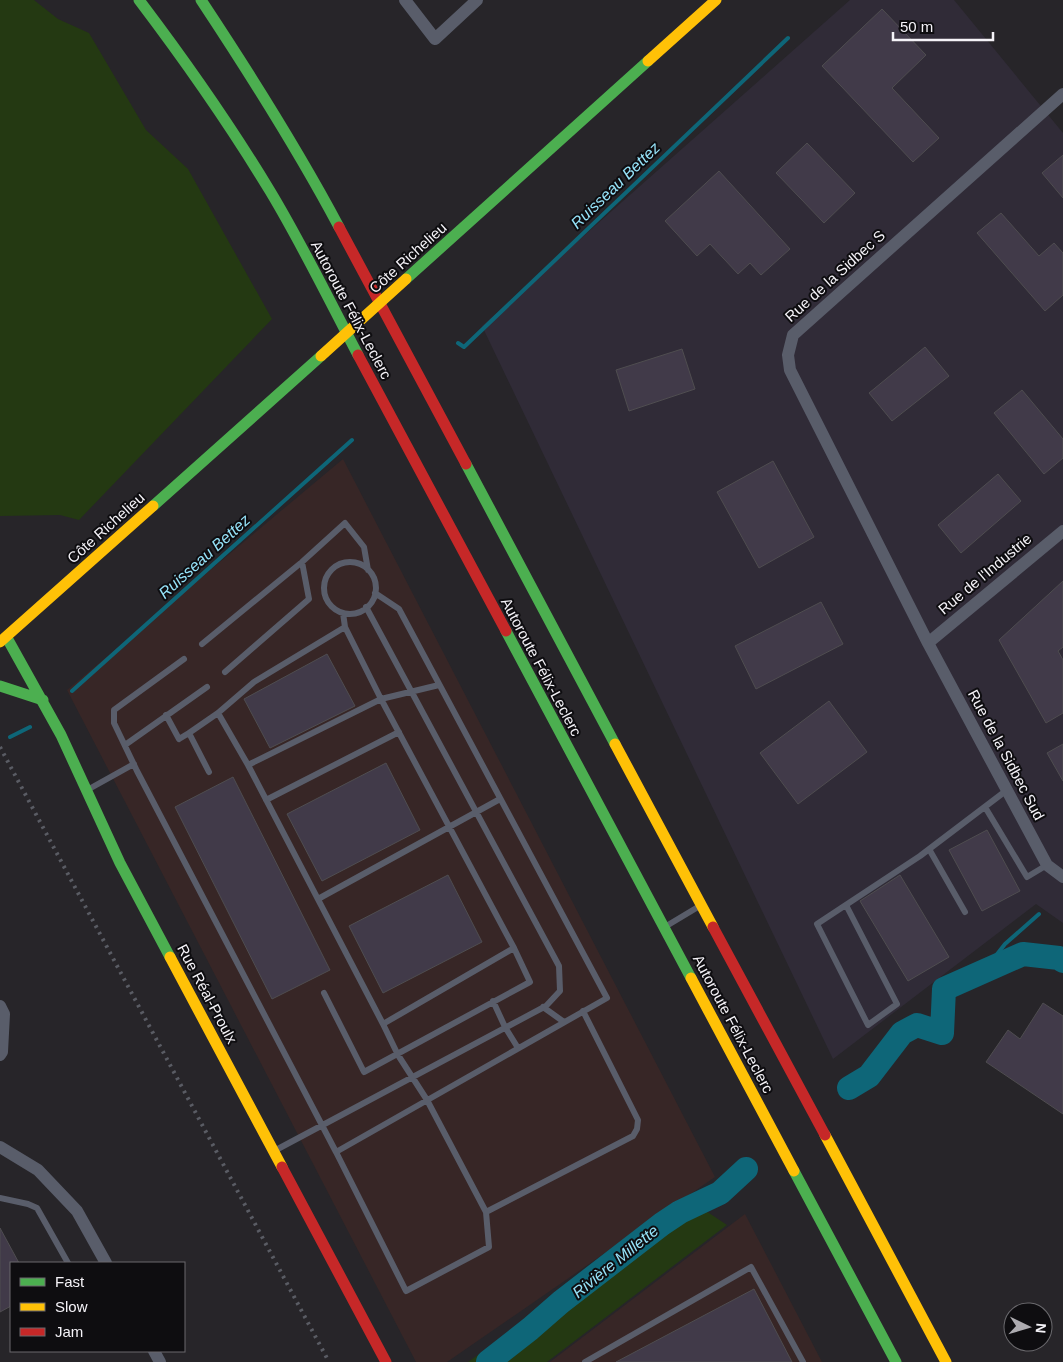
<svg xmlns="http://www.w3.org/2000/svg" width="1063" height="1362" font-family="Helvetica,sans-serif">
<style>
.commercial{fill:#372626}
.built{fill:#302b37}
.green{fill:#243912}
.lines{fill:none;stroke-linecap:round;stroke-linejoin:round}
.stream{stroke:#0e6678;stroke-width:4}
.river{stroke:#0e6678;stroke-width:24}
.building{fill:#413a49;stroke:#4f4d50}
.lane{stroke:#595d6a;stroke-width:6}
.street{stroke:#595d6a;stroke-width:12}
.fast{stroke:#4caf50;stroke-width:11}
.slow{stroke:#ffc107;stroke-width:11}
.jam{stroke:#c62828;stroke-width:11}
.rail{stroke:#5a5c64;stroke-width:4;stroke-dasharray:2.5 5;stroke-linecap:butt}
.slow-bridge{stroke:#ffc107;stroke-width:11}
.labels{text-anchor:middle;stroke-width:4;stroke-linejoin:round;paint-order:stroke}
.street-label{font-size:15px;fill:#f5f3f8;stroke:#0e0d10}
.water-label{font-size:16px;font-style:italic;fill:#96e3f9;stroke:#0e0d10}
</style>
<rect width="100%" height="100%" fill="#272529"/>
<!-- commercial -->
<path class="commercial" d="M343 459 715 1177 447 1362H416L67 690Z
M745 1214 822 1362H550Z"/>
<!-- built -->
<path class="built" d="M850 0H954L1063 133V923L1036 904 833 1059 482 326Z"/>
<!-- green -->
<path class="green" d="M0 0H34L58 19 89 33 146 130 188 169 272 319 79 520 60 515 0 516Z
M691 1201 727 1225 547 1362H468Z"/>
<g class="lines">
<!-- stream -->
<path class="stream" d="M458 343 464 347 788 38
M72 691 352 440
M10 737 30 727
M984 971 1005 944 1039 914"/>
<!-- river -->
<path class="river" d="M849 1088 869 1076 902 1033 917 1025 942 1033 944 989 1023 954 1059 958 1063 961
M488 1362 530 1329 561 1302 662 1224 680 1212 720 1193 746 1169"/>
</g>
<!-- building -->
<path class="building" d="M882 9 926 55 892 88 939 138 913 162 822 66Z
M807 143 855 193 824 223 776 173Z
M1063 155V198L1042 173Z
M719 171 790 249 761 275 750 263 738 274 710 244 697 256 665 221Z
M1001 213 1039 256 1054 243 1063 253V295L1045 311 977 233Z
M925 347 949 376 892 421 869 393Z
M682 349 695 389 629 411 616 370Z
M1022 390 1063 439V458L1044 474 994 413Z
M773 461 814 537 759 568 717 492Z
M998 474 1021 501 961 553 938 525Z
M1063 581V647L1058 651 1063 660V713L1046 723 999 640Z
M821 602 843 644 756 689 735 646Z
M327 654 355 706 270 748 244 699Z
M829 701 867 752 798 804 760 753Z
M1063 744V781L1047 753Z
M386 763 420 830 322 881 287 814Z
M233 777 330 970 272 999 175 807Z
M987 830 1020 891 982 911 949 850Z
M448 875 482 942 383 993 349 926Z
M900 875 949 957 908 981 860 901Z
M1043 1003 1063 1016V1114L986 1062 1008 1030 1020 1039Z
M0 1228 19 1263H11V1306L0 1312Z
M754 1289 792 1362H616Z"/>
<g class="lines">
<!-- lane -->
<path class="lane" d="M324 588a26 26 0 1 1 52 0a26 26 0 1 1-52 0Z
M202 644 302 562 345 523 364 547 368 570
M184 659 114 710V723L137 771 336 1152 607 998 399 609 375 593
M225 672 309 599 302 562
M218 713 248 765 381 699 345 627
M166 715 179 739 189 733
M125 745 207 687
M248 765 383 1024 514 948 381 699 439 685
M209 772 189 733 218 713 254 682 345 627 343 613
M89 789 134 764
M266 800 399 732
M985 807 1027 877 1047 865
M929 849 965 912
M318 899 500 799
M846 905 897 1004 868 1025 817 924 920 856 1007 790
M668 925 698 907
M324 993 364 1072 530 982 514 948
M493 1001 505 1027 518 1048
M543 1007 564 1022
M383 1024 398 1055 427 1100 486 1212 633 1136 637 1129 638 1120 583 1011
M274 1151 546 1006 560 991 559 966 366 607
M336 1152 406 1291 489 1247 486 1212
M0 1198 28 1204 37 1208 68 1263
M585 1362 751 1267 803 1362"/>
<!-- street -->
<path class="street" d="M405 0 435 39 477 0
M1063 94 793 335 788 355 790 370 928 643 1047 865 1063 877
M928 643 1063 531
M0 1006 4 1014 2 1052 0 1055
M0 1147 38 1170 77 1211 106 1263
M154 1351 160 1362"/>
<!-- fast -->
<path class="fast" d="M139 0C186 62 230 125 270 191 302 244 329 300 358 355
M201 0C250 74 297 148 339 227
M406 279 648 61
M466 464 615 744
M153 506 321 356
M506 631 691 978
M7 638 61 735 120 863 170 957
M0 686 43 700
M794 1171 896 1362"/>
<!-- slow -->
<path class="slow" d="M648 61 716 0
M0 642 153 506
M615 744 713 927
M170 957 282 1167
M691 978 794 1171
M825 1135 946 1362"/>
<!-- jam -->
<path class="jam" d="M339 227 466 464
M358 355 506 631
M713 927 825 1135
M282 1167 386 1362"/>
<!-- rail -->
<path class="rail" d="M0 747 329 1362"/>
<!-- slow-bridge -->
<path class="slow-bridge" d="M321 356 406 279"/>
</g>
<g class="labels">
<!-- street labels -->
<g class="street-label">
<text transform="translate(408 258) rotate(-42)" y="5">Côte Richelieu</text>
<text transform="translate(835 276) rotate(-42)" y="5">Rue de la Sidbec S</text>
<text transform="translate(351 310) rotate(62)" y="5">Autoroute Félix-Leclerc</text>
<text transform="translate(106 528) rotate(-42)" y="5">Côte Richelieu</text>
<text transform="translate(985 574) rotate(-40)" y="5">Rue de l'Industrie</text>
<text transform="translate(541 667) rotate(62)" y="5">Autoroute Félix-Leclerc</text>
<text transform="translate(1006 755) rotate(62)" y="5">Rue de la Sidbec Sud</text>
<text transform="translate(207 994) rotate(62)" y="5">Rue Réal-Proulx</text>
<text transform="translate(733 1024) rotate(62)" y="5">Autoroute Félix-Leclerc</text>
</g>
<!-- water labels -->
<g class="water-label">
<text transform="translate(615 185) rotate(-44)" y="6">Ruisseau Bettez</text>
<text transform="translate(204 556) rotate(-42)" y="6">Ruisseau Bettez</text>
<text transform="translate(615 1261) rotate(-39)" y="6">Rivière Millette</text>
</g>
</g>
<!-- legend -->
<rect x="10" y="1262" width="175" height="90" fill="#0e0d10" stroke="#6a696d"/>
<rect x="20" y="1278" width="25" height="8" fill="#4caf50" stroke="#6a696d"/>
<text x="55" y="1287" font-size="15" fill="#f5f3f8">Fast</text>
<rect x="20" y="1303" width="25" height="8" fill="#ffc107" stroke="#6a696d"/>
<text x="55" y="1312" font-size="15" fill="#f5f3f8">Slow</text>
<rect x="20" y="1328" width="25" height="8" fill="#c62828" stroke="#6a696d"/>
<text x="55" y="1337" font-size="15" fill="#f5f3f8">Jam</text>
<!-- north arrow -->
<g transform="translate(1028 1327) rotate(95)"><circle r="24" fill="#0e0d10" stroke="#6a696d"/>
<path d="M0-4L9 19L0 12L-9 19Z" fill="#adabb0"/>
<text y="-8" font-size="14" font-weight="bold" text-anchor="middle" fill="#f5f3f8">N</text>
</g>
<!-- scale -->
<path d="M893 32v8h100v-8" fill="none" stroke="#f5f3f8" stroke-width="2.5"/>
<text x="900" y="32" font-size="15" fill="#f5f3f8" stroke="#0e0d10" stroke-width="4" paint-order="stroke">50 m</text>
</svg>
